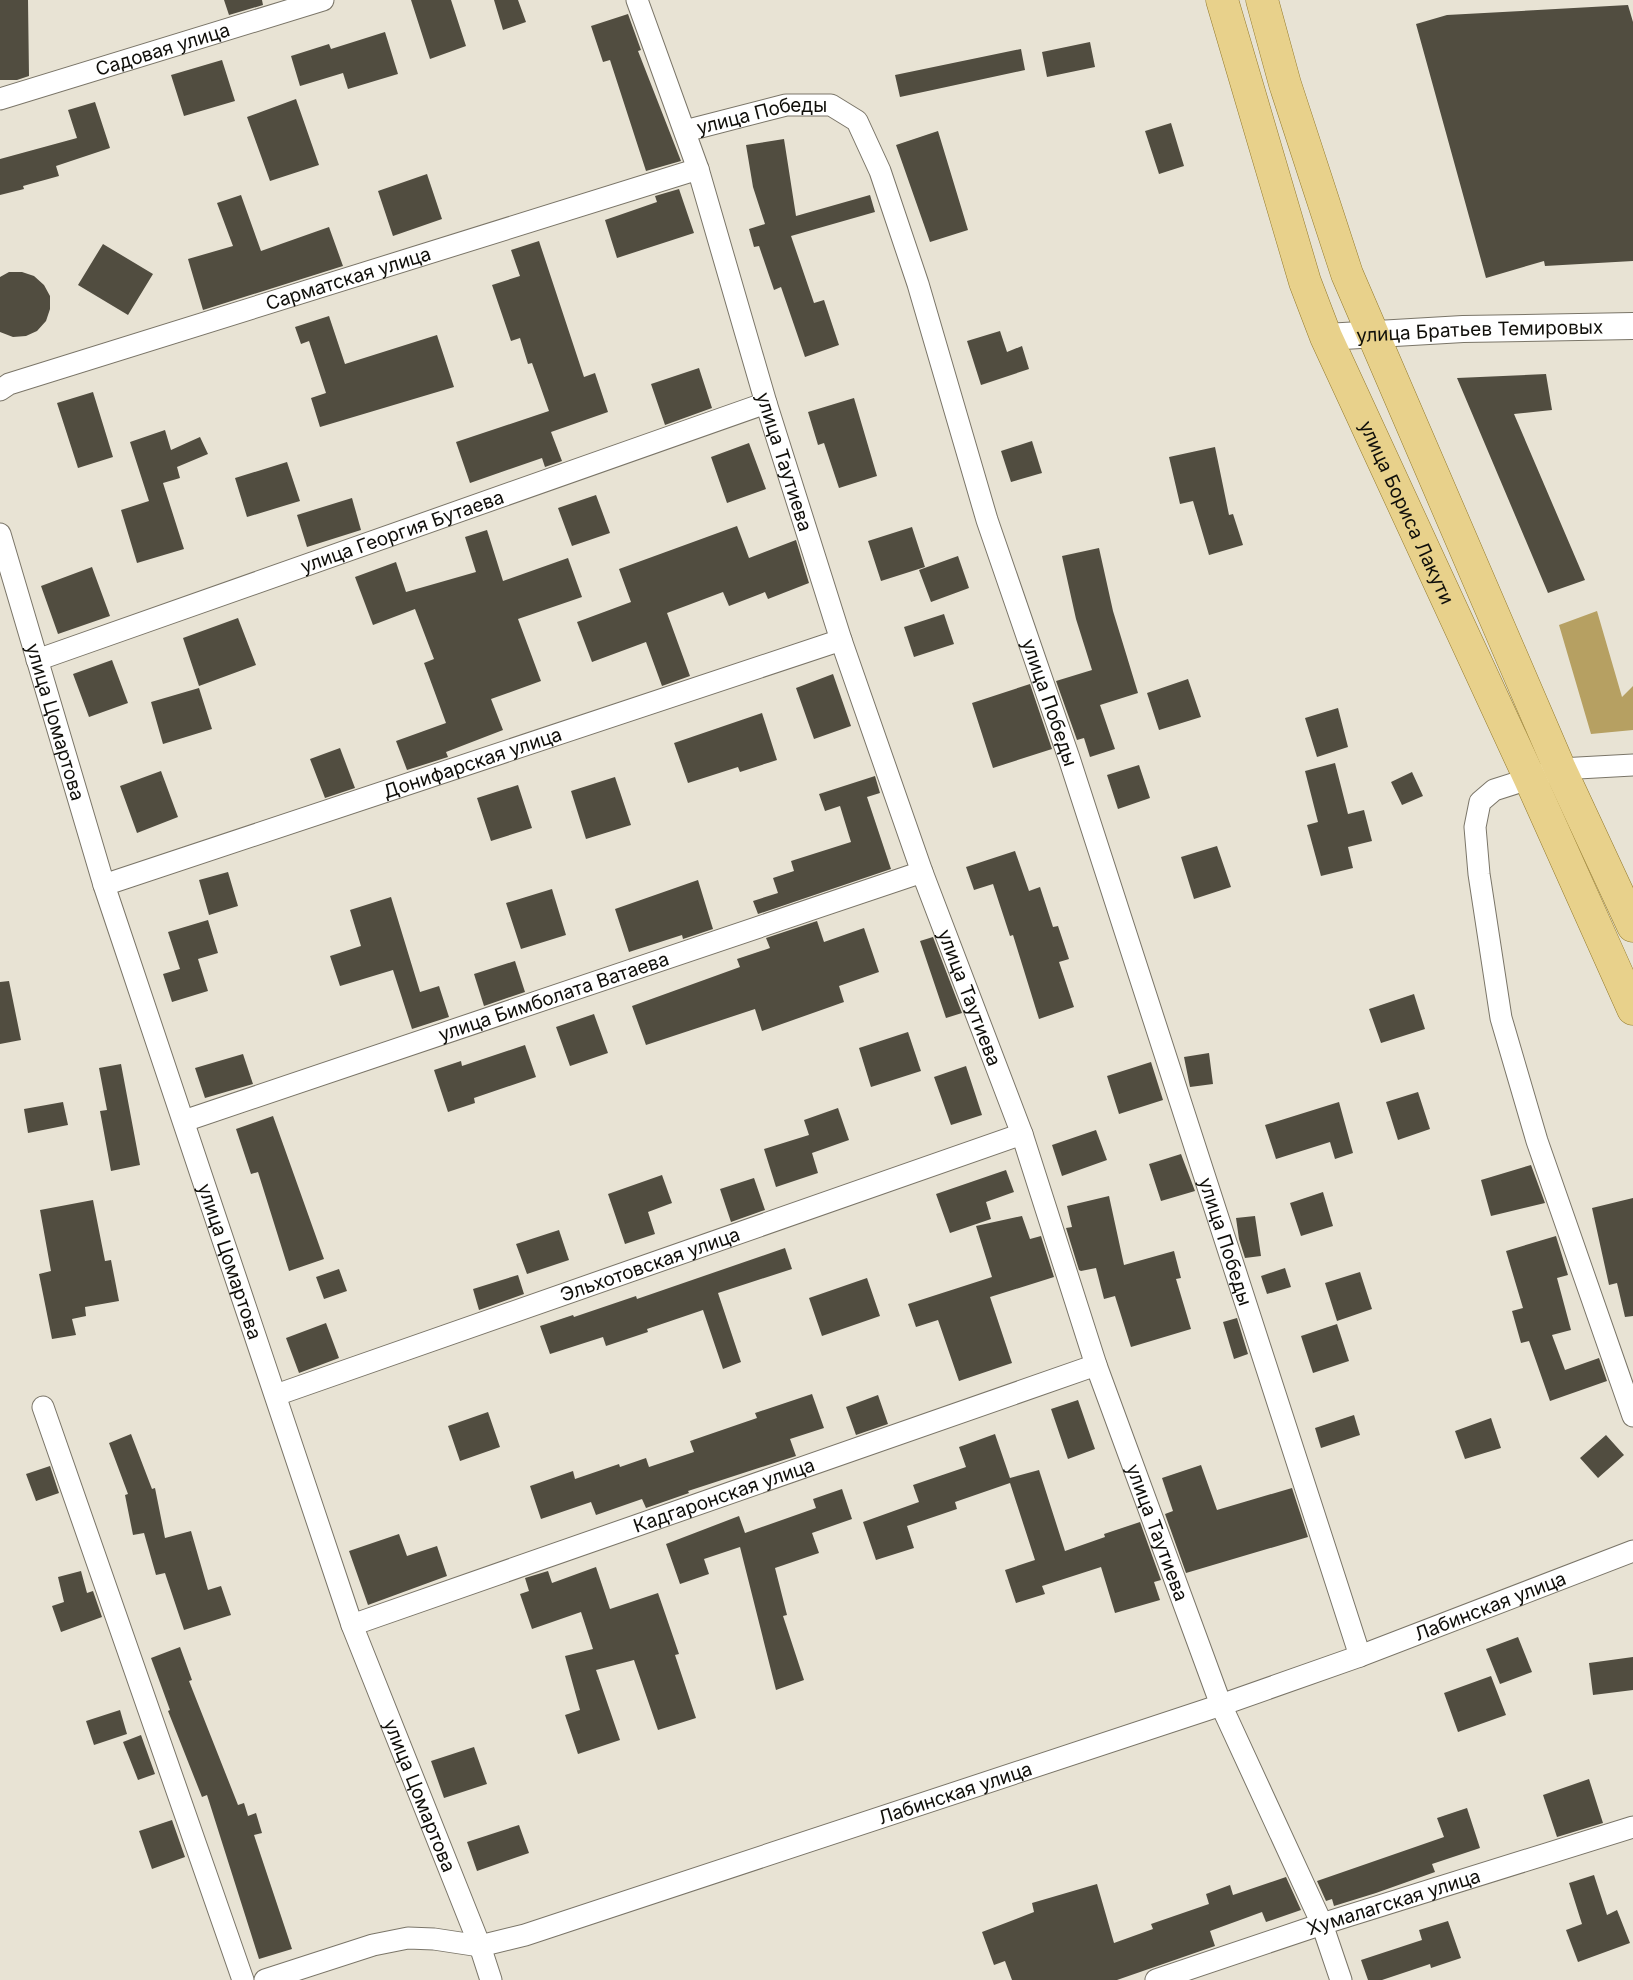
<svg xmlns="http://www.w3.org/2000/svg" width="1633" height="1980" font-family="Inter,sans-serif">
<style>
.forest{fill:#b6a062}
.building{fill:#514d40}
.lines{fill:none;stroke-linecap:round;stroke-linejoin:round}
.minor-casing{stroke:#7a7568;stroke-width:23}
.tertiary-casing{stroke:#7a7568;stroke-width:28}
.primary-casing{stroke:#937a2c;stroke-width:33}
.minor{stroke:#fff;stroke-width:21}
.tertiary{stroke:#fff;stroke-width:26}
.primary{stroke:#e8d18b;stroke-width:32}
.labels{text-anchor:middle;stroke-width:7;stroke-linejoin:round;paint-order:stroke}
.street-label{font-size:19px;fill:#100f0a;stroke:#f6f0e1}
</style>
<rect width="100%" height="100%" fill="#e8e3d4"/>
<!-- forest -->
<path class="forest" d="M1597 611 1622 697 1633 686V730L1591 734 1559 625Z"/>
<!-- building -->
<path class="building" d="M0 0H28L29 76 17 80H0Z
M224 0H262L263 5 229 15Z
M411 0H451L466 46 430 59Z
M494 0H518L526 22 503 30Z
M1628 5 1633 22V261L1545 266 1544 261 1486 278 1416 24 1447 15Z
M628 14 641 50 638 51 681 161 646 171 610 60 603 62 591 26Z
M385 32 398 74 348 89 343 73 300 86 291 56 329 44 331 49Z
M1090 42 1095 67 1047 77 1042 52Z
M1021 49 1025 70 900 97 895 75Z
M222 60 235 101 184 116 171 75Z
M296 99 319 165 270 181 247 117Z
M95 102 110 148 56 166 59 176 23 186 24 189 0 195V159L77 138 68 110Z
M1171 123 1184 166 1159 174 1145 131Z
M938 131 968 230 930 242 896 145Z
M784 139 796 216 870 195 875 212 791 236 814 303 824 300 839 345 805 357 781 287 774 290 759 246 754 247 749 229 765 224 753 187 746 145Z
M427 174 442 219 393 236 378 191Z
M679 189 694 233 617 258 605 220 657 202 655 196Z
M241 195 261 251 329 227 343 266 203 310 188 259 233 246 217 203Z
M539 241 584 377 595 373 608 412 551 432 562 461 545 467 542 458 470 483 456 442 549 411 532 363 528 364 520 338 511 341 492 285 520 276 511 250Z
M103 244 153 274 128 315 78 285Z
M9 272H22L34 276 44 285 50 296V309L46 321 37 331 26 336 13 337 0 332V277Z
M329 316 345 364 437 335 454 387 320 427 311 398 326 393 309 341 301 344 295 327Z
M1000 331 1007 352 1022 346 1029 369 981 385 967 341Z
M699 368 712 408 665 425 651 384Z
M1546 374 1552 410 1514 414 1585 580 1548 593 1457 378Z
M93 392 113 457 78 468 57 403Z
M854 398 877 476 839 488 824 443 818 445 808 412Z
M165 430 171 450 200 437 208 454 177 467 180 478 163 483 184 549 137 563 121 510 149 501 130 442Z
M1032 441 1042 473 1011 482 1001 451Z
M749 443 766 489 727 503 711 457Z
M1215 447 1229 515 1233 514 1243 545 1209 555 1193 501 1180 504 1169 457Z
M287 462 300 501 247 517 235 478Z
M596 495 610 533 572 546 558 508Z
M352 498 361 530 307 547 297 515Z
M737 526 749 558 796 540 809 583 768 599 765 592 729 606 723 592 667 613 690 676 662 686 646 642 592 662 577 622 631 602 619 569Z
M912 527 925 567 881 581 868 541Z
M487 530 503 581 568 558 582 597 518 619 541 681 491 699 503 730 446 752 448 757 407 770 396 741 446 723 424 663 434 659 415 609 373 625 355 577 396 562 406 592 476 572 465 537Z
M1099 548 1113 611 1138 693 1100 705 1115 749 1090 757 1084 738 1077 740 1056 681 1092 670 1076 619 1062 556Z
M958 556 969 588 931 602 919 570Z
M92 567 110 616 58 634 41 586Z
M944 614 954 644 914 657 904 627Z
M238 618 256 665 199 686 183 638Z
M112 660 128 703 89 717 73 674Z
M833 674 851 726 814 739 796 688Z
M1188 679 1201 717 1159 730 1147 693Z
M1030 684 1052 749 993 768 972 703Z
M199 688 212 729 163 744 151 702Z
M1338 708 1348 747 1317 757 1305 718Z
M762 713 777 760 740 772 738 767 688 783 674 743Z
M340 748 355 788 325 798 310 759Z
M1335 763 1348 814 1364 810 1372 841 1348 847 1353 868 1321 876 1307 825 1318 822 1305 771Z
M1139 765 1150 798 1118 809 1107 775Z
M161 771 178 817 137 833 120 786Z
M1412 772 1423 796 1402 805 1391 782Z
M875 776 880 793 867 797 891 869 758 914 753 901 778 893 773 878 794 871 791 861 851 842 840 806 825 811 819 794Z
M615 777 631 825 586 839 571 791Z
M518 785 532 828 491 841 477 798Z
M1217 846 1231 887 1194 899 1181 857Z
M1015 851 1029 891 1040 887 1053 927 1058 926 1069 959 1059 962 1074 1007 1039 1019 1013 935 1010 936 993 884 974 890 966 867Z
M228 872 238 906 209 915 199 880Z
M698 880 713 929 683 939 682 935 629 952 615 909Z
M552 889 566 935 521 949 506 903Z
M391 897 420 992 439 986 449 1017 412 1029 393 970 340 986 330 956 361 946 350 910Z
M208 920 218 953 198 959 208 991 172 1002 163 974 180 969 168 932Z
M817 921 824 942 864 928 879 972 839 986 844 1002 762 1031 755 1009 646 1045 632 1006 740 967 737 959 770 948 766 938Z
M933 937 962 1013 946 1018 920 941Z
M515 961 525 992 484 1006 474 974Z
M9 981 21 1040 0 1044V982Z
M1414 994 1425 1029 1381 1043 1369 1009Z
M594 1014 608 1053 570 1066 556 1027Z
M908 1032 921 1071 871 1087 859 1048Z
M525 1045 536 1077 474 1098 475 1103 448 1112 434 1070 461 1061 462 1066Z
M1209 1053 1213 1084 1190 1087 1184 1057Z
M243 1054 253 1084 205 1098 195 1068Z
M1151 1062 1163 1100 1119 1114 1107 1076Z
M121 1064 140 1165 111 1171 100 1111 107 1110 99 1068Z
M966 1066 982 1115 951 1125 934 1077Z
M1418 1092 1430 1129 1398 1140 1386 1102Z
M63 1102 68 1125 28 1133 24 1109Z
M1339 1102 1353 1153 1335 1159 1330 1142 1276 1159 1265 1125Z
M838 1108 849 1140 812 1153 818 1173 776 1187 764 1149 809 1135 804 1120Z
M273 1116 324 1259 289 1271 258 1172 251 1174 236 1129Z
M1096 1130 1107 1160 1062 1176 1052 1145Z
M1181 1154 1195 1191 1161 1201 1149 1164Z
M1531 1165 1545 1203 1491 1216 1481 1180Z
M1006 1170 1014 1192 986 1202 991 1219 950 1233 936 1194Z
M662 1175 672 1203 648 1212 655 1234 625 1244 608 1194Z
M754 1178 765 1210 731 1222 720 1189Z
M1323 1192 1333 1226 1301 1236 1290 1203Z
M1109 1196 1124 1265 1174 1251 1181 1278 1176 1279 1191 1329 1131 1347 1115 1296 1104 1299 1096 1268 1081 1271 1079 1270 1066 1228 1072 1227 1067 1206Z
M1633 1198V1316L1625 1317 1617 1283 1609 1285 1592 1208Z
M93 1200 105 1261 111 1260 119 1301 85 1307 86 1316 72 1319 76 1335 52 1339 39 1274 51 1271 40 1210Z
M1022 1216 1030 1239 1041 1236 1054 1277 990 1297 1012 1363 959 1381 938 1320 916 1327 908 1304 992 1277 976 1226Z
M1255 1216 1261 1256 1245 1258 1239 1239 1236 1218Z
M559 1230 569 1260 527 1274 516 1244Z
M1556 1236 1568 1275 1557 1278 1571 1330 1552 1335 1565 1370 1599 1358 1607 1381 1550 1401 1529 1341 1521 1343 1512 1311 1523 1308 1506 1251Z
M785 1248 792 1269 718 1293 741 1362 723 1369 703 1310 647 1329 648 1332 606 1346 603 1337 550 1354 540 1326 573 1315 574 1317 636 1296 637 1299Z
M1285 1268 1291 1287 1267 1294 1261 1276Z
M339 1269 347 1291 324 1299 316 1277Z
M1360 1272 1372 1309 1337 1321 1325 1283Z
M518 1275 524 1294 479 1310 473 1289Z
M867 1278 880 1316 822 1336 809 1298Z
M1237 1318 1248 1354 1234 1359 1223 1322Z
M326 1323 339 1358 299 1373 286 1338Z
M1337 1324 1349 1361 1313 1373 1301 1336Z
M812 1394 824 1428 790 1439 796 1456 688 1491 689 1493 646 1508 642 1499 596 1515 591 1502 541 1519 530 1486 573 1471 575 1479 619 1464 620 1467 646 1458 649 1467 694 1452 690 1441 757 1418 755 1413Z
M878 1395 888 1424 856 1435 846 1407Z
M1078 1400 1095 1449 1068 1459 1051 1409Z
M488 1412 500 1447 460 1461 448 1426Z
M1354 1415 1360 1435 1321 1448 1315 1428Z
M1491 1418 1501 1448 1465 1459 1455 1431Z
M131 1434 152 1489 155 1488 165 1538 191 1531 208 1590 221 1586 231 1615 184 1630 165 1573 156 1575 144 1533 133 1535 125 1495 128 1494 109 1443Z
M995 1434 1010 1478 1039 1470 1065 1551 1105 1537 1104 1534 1140 1522 1161 1580 1154 1582 1160 1600 1115 1613 1101 1567 1042 1586 1045 1594 1016 1603 1005 1570 1035 1560 1010 1483 955 1502 957 1509 907 1526 914 1548 876 1560 863 1522 919 1502 913 1485 966 1467 959 1447Z
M1606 1435 1624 1455 1598 1478 1580 1458Z
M1201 1465 1217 1510 1292 1488 1308 1537 1186 1573 1165 1514 1173 1511 1162 1478Z
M50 1466 59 1493 36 1501 26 1474Z
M842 1489 852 1519 812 1533 819 1553 775 1568 787 1615 783 1616 804 1680 776 1690 740 1547 704 1559 709 1574 680 1584 666 1544 739 1516 745 1533 816 1508 813 1499Z
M399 1534 407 1556 437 1546 447 1576 368 1605 349 1551Z
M596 1567 610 1609 658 1593 679 1654 675 1655 696 1718 658 1730 634 1660 596 1670 620 1740 578 1754 565 1715 580 1710 565 1656 593 1649 581 1612 532 1629 520 1594 529 1591 525 1578 548 1571 552 1583Z
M81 1571 87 1593 93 1591 102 1617 61 1632 52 1606 64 1602 58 1577Z
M1518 1637 1532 1672 1500 1684 1486 1649Z
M180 1647 192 1680 189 1681 238 1805 244 1803 248 1816 256 1813 262 1833 254 1835 292 1949 259 1959 207 1795 202 1797 168 1711 170 1710 151 1658Z
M1633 1657V1690L1593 1695 1589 1663Z
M1491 1676 1506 1715 1458 1732 1444 1693Z
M120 1710 127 1734 94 1745 86 1721Z
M141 1735 155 1774 138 1780 123 1742Z
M474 1747 487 1784 444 1798 431 1761Z
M1589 1779 1603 1823 1557 1837 1543 1795Z
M1467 1808 1480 1848 1432 1864 1435 1872 1376 1893 1334 1906 1332 1899 1326 1901 1317 1881 1444 1837 1437 1818Z
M172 1820 185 1857 152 1869 139 1831Z
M519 1825 529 1853 477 1871 467 1842Z
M1594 1875 1607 1915 1617 1910 1630 1943 1578 1962 1566 1930 1582 1924 1569 1883Z
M1286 1877 1301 1910 1266 1922 1262 1912 1210 1931 1215 1946 1117 1980H1012L1005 1961 994 1965 982 1932 1034 1912 1032 1903 1097 1884 1114 1943 1153 1929 1151 1924 1209 1904 1206 1894 1230 1885 1233 1895Z
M1448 1921 1461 1958 1431 1968 1430 1964 1382 1980H1368L1361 1960 1422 1940 1419 1930Z"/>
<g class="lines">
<!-- minor casing -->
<g class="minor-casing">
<g id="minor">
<path id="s1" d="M637 0 698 169 766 403 841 640 922 872 1022 1134 1096 1365 1221 1705 1322 1924 1341 1980"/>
<path id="s2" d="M0 99 323 0"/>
<path id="s3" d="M685 131 786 105H831L857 121 880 171 918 284 987 520 1069 758 1360 1656"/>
<path id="s4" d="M0 390 9 384 698 169"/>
<path id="s5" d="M0 534 104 885 352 1625 480 1946 491 1980"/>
<path id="s6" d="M37 660 766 403"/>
<path d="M1633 765 1560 769 1494 790 1480 802 1475 827 1479 874 1501 1018 1537 1141 1633 1416"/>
<path id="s7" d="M104 885 841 640"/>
<path id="s8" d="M184 1121 922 872"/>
<path id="s9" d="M276 1395 1022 1134"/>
<path d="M43 1407 243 1980"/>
<path id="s10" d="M352 1625 1096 1365"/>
<path id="s11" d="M265 1980 373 1945 408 1938 434 1939 480 1946 525 1935 1221 1705 1360 1656 1633 1551"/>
<path id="s12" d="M1156 1980 1322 1924 1633 1827"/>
</g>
</g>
<!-- tertiary casing -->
<g class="tertiary-casing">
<g id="tertiary">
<path id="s13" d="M1326 337 1463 329 1633 326"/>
</g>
</g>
<!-- primary casing -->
<g class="primary-casing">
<g id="primary">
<path id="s14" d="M1222 0 1305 282 1326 337 1530 779 1633 1009"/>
<path d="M1262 0 1285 84 1347 274 1560 769 1633 926"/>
</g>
</g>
<!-- minor -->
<use href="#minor" class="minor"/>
<!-- tertiary -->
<use href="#tertiary" class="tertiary"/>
<!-- primary -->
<use href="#primary" class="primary"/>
</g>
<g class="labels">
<!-- street labels -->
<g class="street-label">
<text dy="7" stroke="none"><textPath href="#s2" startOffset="170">Садовая улица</textPath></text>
<text dy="7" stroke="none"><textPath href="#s3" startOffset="79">улица Победы</textPath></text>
<text dy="7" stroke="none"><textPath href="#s4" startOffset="366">Сарматская улица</textPath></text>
<text dy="7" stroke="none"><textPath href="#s13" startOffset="154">улица Братьев Темировых</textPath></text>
<text dy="7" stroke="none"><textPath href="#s1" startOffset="485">улица Таутиева</textPath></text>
<text dy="7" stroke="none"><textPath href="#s14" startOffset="546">улица Бориса Лакути</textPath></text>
<text dy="7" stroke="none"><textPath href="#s6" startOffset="387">улица Георгия Бутаева</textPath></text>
<text dy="7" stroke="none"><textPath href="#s3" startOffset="793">улица Победы</textPath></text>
<text dy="7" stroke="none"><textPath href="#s5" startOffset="196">улица Цомартова</textPath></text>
<text dy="7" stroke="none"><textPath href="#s7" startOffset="388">Донифарская улица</textPath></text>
<text dy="7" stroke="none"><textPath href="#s8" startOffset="390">улица Бимболата Ватаева</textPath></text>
<text dy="7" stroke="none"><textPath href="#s1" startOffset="1052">улица Таутиева</textPath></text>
<text dy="7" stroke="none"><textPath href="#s3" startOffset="1360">улица Победы</textPath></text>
<text dy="7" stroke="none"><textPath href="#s5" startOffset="763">улица Цомартова</textPath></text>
<text dy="7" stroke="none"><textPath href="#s9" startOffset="396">Эльхотовская улица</textPath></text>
<text dy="7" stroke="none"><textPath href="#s10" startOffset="394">Кадгаронская улица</textPath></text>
<text dy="7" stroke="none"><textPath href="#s1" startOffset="1619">улица Таутиева</textPath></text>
<text dy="7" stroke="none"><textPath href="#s11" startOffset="1288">Лабинская улица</textPath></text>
<text dy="7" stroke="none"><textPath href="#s11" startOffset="721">Лабинская улица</textPath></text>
<text dy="7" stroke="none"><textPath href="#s5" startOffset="1330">улица Цомартова</textPath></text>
<text dy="7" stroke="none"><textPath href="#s12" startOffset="250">Хумалагская улица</textPath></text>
</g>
</g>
</svg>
